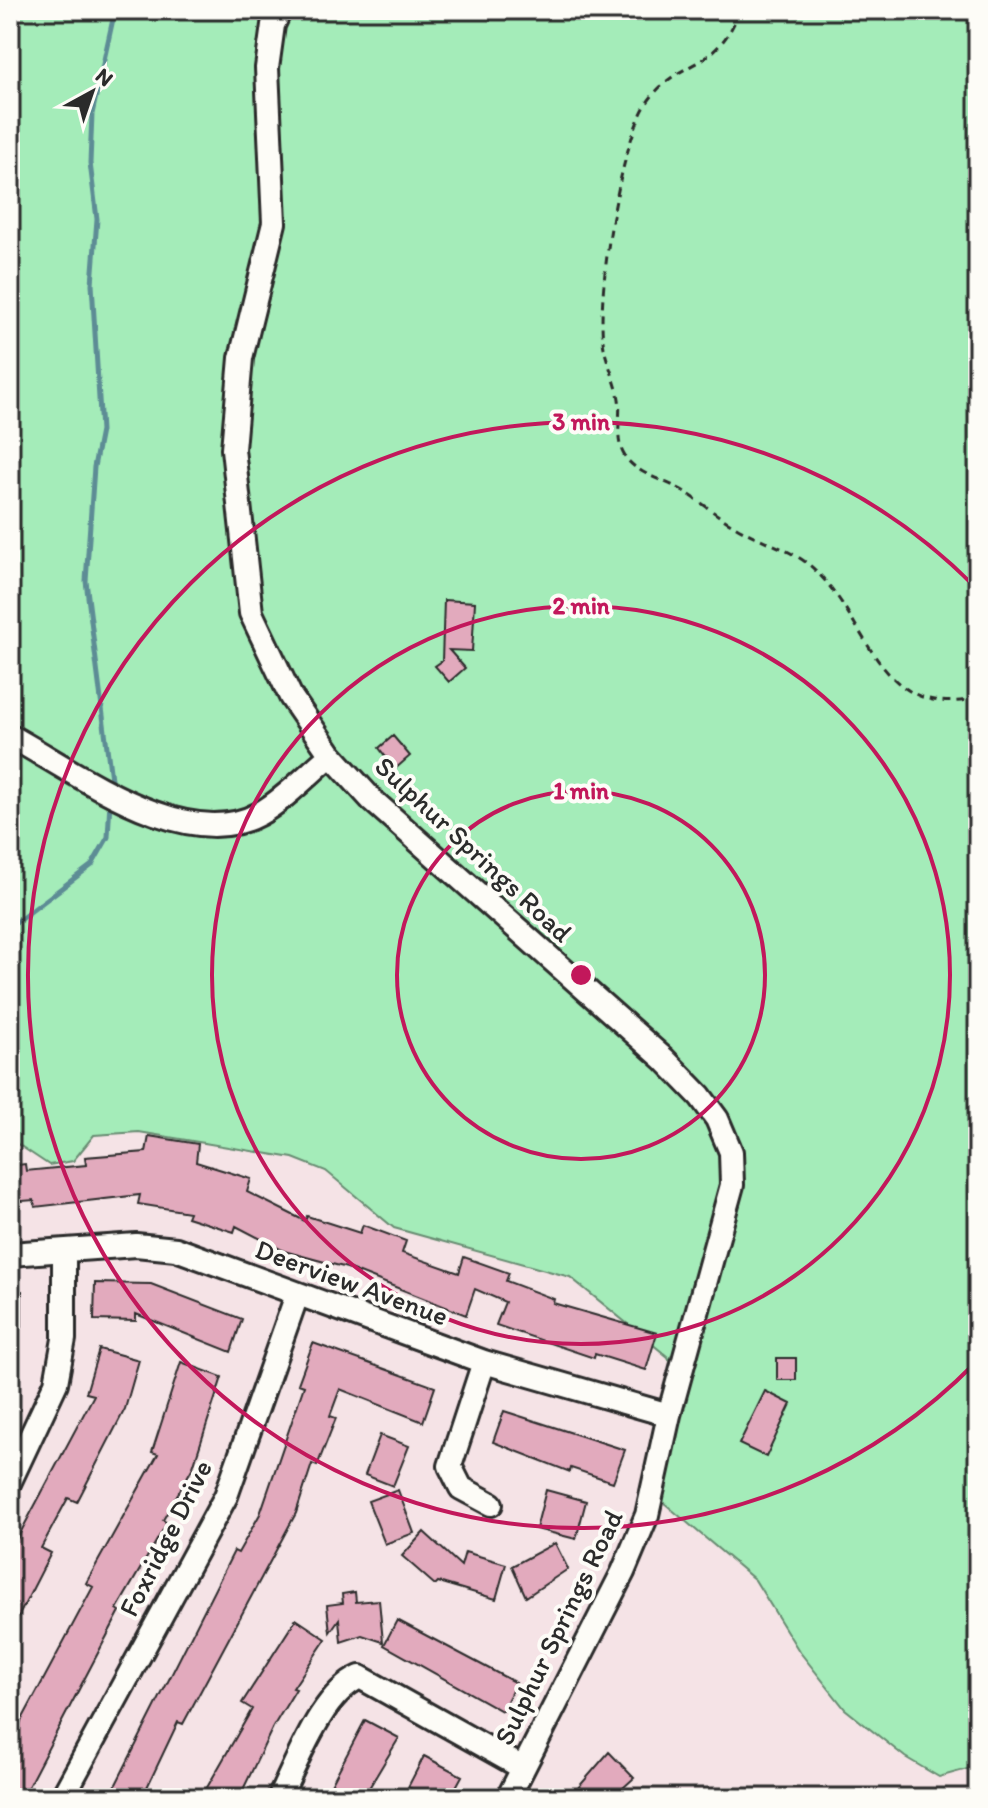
<svg xmlns="http://www.w3.org/2000/svg" width="988" height="1808" font-family="Itim,sans-serif">
<style>
.green{fill:#a4ecb9;stroke:#688c72;stroke-width:2}
.lines{fill:none;stroke-linecap:round;stroke-linejoin:round}
.stream{stroke:#5d8c95;stroke-width:5}
.building{fill:#e2aabd;stroke:#2b2b2b;stroke-width:2}
.minor-casing{stroke:#2b2b2b;stroke-width:28}
.path{stroke:#2b2b2b;stroke-width:3;stroke-dasharray:8 6;stroke-linecap:butt}
.minor{stroke:#fdfcf7;stroke-width:22}
.ring{fill:none;stroke:#c2185b;stroke-width:4}
.labels{text-anchor:middle;stroke-width:8;stroke-linejoin:round;paint-order:stroke}
.street-label{font-size:28px;fill:#2b2b2b;stroke:#fdfcf7}
.centre{fill:#c2185b;stroke:#fdfcf7;stroke-width:4}
.ring-label{font-size:24px;text-anchor:middle;font-weight:bold;fill:#c2185b;stroke:#fdfcf7;stroke-width:8;stroke-linejoin:round;paint-order:stroke}
</style>
<rect width="100%" height="100%" fill="#f5e3e6"/>
<filter id="ink" filterUnits="userSpaceOnUse"><feTurbulence type="fractalNoise" baseFrequency=".0125" numOctaves="2"/><feDisplacementMap in="SourceGraphic" scale="16" xChannelSelector="R" yChannelSelector="G"/><feConvolveMatrix kernelMatrix="1 2 1 2 8 2 1 2 1" color-interpolation-filters="sRGB"/></filter>
<g filter="url(#ink)">
<!-- green -->
<path class="green" d="M10 10H978V1766L939 1777 905 1757 845 1709 799 1651 755 1580 657 1497 683 1388 668 1357 570 1277 394 1228 326 1171 293 1158 139 1132 94 1135 73 1161 49 1165 10 1139Z"/>
<g class="lines">
<!-- stream -->
<path class="stream" d="M112 787 86 581 94 467 101 431 92 284 97 219 90 163 92 114 115 10
M10 927 92 865 108 837 110 801"/>
</g>
<!-- building -->
<path class="building" d="M444 600 475 602 472 651 449 650 465 668 449 682 435 666 442 661Z
M393 736 410 756 395 769 379 748Z
M149 1136 198 1144 196 1162 251 1179 247 1192 305 1221 307 1216 360 1233 363 1225 406 1241 402 1253 459 1273 464 1257 509 1273 506 1281 554 1299 553 1303 657 1333 646 1370 595 1354 594 1358 496 1325 505 1302 475 1289 466 1315 347 1268 284 1251 236 1226 234 1232 187 1217 189 1212 138 1204 140 1195 35 1207 34 1200 10 1202V1166L25 1164 26 1171 86 1165 85 1157 146 1152Z
M95 1283 151 1284 242 1319 231 1352 136 1314V1321L94 1320Z
M22 1291V1327L10 1328V1292Z
M313 1343 435 1387 423 1422 340 1389 330 1416 336 1418 317 1466 312 1464 296 1513 183 1724 178 1722 142 1798H109L234 1551 238 1553 260 1514 304 1386 298 1384Z
M99 1349 139 1360 125 1409 77 1502 68 1498 41 1548 51 1553 10 1633V1552L94 1395 86 1393Z
M777 1358H796V1380H777Z
M181 1362 222 1377 193 1467 163 1520 167 1523 117 1609 120 1611 22 1798H10V1742L93 1587 86 1583 158 1454 152 1452Z
M765 1391 791 1404 766 1457 739 1444Z
M504 1411 625 1450 613 1482 571 1468 570 1472 493 1442Z
M380 1435 409 1446 393 1486 365 1475Z
M398 1490 414 1533 385 1544 368 1501Z
M546 1490 586 1501 576 1539 536 1529Z
M424 1532 461 1566 465 1552 506 1564 496 1599 438 1582 435 1585 402 1556Z
M555 1543 568 1569 526 1597 512 1566Z
M355 1592 356 1602 379 1600 383 1642 362 1635 341 1642 339 1619 330 1632 327 1605 343 1603 342 1594Z
M296 1619 326 1639 293 1688 296 1689 273 1727 239 1798H201L252 1709 242 1703Z
M397 1620 516 1683 502 1711 384 1645Z
M365 1720 399 1738 363 1798H324Z
M609 1752 634 1778 623 1788 633 1798H585L577 1789Z
M424 1756 462 1776 450 1798H428L408 1787Z"/>
<g class="lines">
<!-- minor casing -->
<g class="minor-casing">
<path id="minor" d="M280 10 273 25 267 68 274 223 241 358 233 449 251 613 291 697 331 755 372 800 664 1059 700 1096 717 1119 731 1152 732 1185 669 1415 647 1515 623 1572 508 1798
M10 736C75 771 185 855 259 814 284 800 308 774 331 755
M10 1254 136 1245 176 1249 484 1362 669 1415
M484 1362 450 1466 461 1488 491 1504
M10 1481 56 1383 64 1339V1251
M62 1798 226 1496 297 1295
M279 1798C298 1761 321 1694 360 1677L523 1768"/>
</g>
<!-- path -->
<path class="path" d="M740 10C715 74 681 56 649 100 620 140 597 291 603 341 605 361 616 379 619 399 622 419 613 440 626 458 638 474 661 479 678 488 697 498 714 514 733 525 760 542 795 549 817 572 871 626 879 721 978 698"/>
<!-- minor -->
<use href="#minor" class="minor"/>
</g>
</g>
<!-- distance rings -->
<g class="ring">
<circle cx="581" cy="975" r="184"/>
<circle cx="581" cy="975" r="369"/>
<path d="M975 1363A553 553 0 1 1 975 587"/>
</g>
<g class="labels">
<!-- street labels -->
<g class="street-label">
<text transform="translate(474 849) rotate(43)" y="10">Sulphur Springs Road</text>
<text transform="translate(352 1282) rotate(20)" y="10">Deerview Avenue</text>
<text transform="translate(165 1538) rotate(-63)" y="10">Foxridge Drive</text>
<text transform="translate(558 1627) rotate(-64)" y="10">Sulphur Springs Road</text>
</g>
</g>
<circle cx="581" cy="975" r="12" class="centre"/>
<g class="ring-label">
<text x="581" y="430">3 min</text>
<text x="581" y="614">2 min</text>
<text x="581" y="799">1 min</text>
</g>
<!-- margin -->
<rect width="988" height="1808" fill="none" stroke="#fdfcf7" stroke-width="40"/>
<rect x="20" y="20" width="948" height="1768" fill="none" stroke="#2b2b2b" stroke-width="3" filter="url(#ink)"/>
<!-- north arrow -->
<g transform="translate(92 92) rotate(40)" stroke="#fdfcf7" stroke-width="6" paint-order="stroke">
<path d="M0-6L14 30L0 20L-14 30Z" fill="#2b2b2b"/>
<text y="-12" font-size="22" font-weight="bold" text-anchor="middle" fill="#2b2b2b">N</text>
</g>
</svg>
